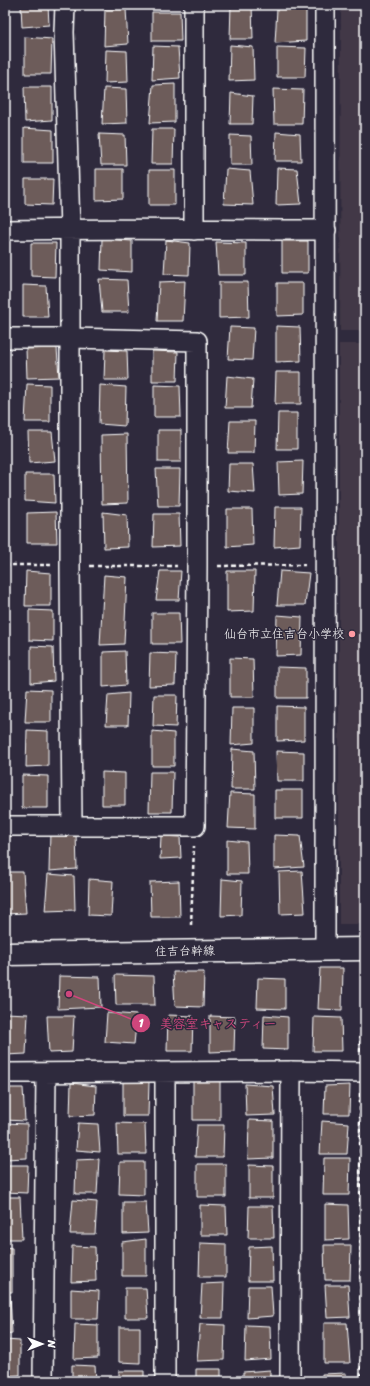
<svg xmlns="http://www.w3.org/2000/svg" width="370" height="1386" font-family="Sriracha,'Klee One',sans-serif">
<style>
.built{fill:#423946}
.building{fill:#6d5c5a;stroke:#fff}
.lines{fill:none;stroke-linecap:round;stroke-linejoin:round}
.street-casing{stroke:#fff;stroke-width:22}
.secondary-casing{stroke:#fff;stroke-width:25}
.path{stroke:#fff;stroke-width:2.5;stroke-dasharray:4 3;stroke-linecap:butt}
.street{stroke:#2f2a3d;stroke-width:19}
.secondary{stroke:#2f2a3d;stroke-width:22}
.poi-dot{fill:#ff9aa2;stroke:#2f2a3d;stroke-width:1.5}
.labels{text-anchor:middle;stroke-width:3;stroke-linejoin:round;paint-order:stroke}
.poi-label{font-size:12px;fill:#fff;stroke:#2f2a3d;text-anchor:end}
.street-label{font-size:12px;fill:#fff;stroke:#2f2a3d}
.leader{fill:none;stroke:#ce467c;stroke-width:1.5}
.callout-dot{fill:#ce467c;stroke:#2f2a3d;stroke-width:1.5}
.mark-label{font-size:12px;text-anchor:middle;font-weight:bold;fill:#fff}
.callout-label{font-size:13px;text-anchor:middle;font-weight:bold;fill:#ce467c;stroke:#2f2a3d;stroke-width:3;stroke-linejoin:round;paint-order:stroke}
</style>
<rect width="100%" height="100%" fill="#2f2a3d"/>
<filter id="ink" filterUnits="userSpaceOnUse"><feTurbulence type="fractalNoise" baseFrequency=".025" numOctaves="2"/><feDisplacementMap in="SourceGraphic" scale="8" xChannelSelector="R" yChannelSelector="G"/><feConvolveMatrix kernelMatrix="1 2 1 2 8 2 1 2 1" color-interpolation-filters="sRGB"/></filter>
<g filter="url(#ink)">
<!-- built -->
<path class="built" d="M341 5H365V331H340Z
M339 344H365V924H339Z"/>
<!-- building -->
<path class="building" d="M21 5H48L49 25 22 27Z
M231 5H252L253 39H230Z
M105 9H126L128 44 104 46Z
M277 9H306V41L275 43Z
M152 12H180L181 41H152Z
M25 37 52 39 51 74H25Z
M230 45 253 47 254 80 229 81Z
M153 46 178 47 180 78 152 80Z
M277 47 306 48 305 77H277Z
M106 50 127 51 128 82 105 83Z
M175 84V122L150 123 153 85Z
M24 87H52V120L25 122Z
M104 88 126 89 127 123 102 124Z
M273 89 303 90 302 124H274Z
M231 93 253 96 252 124H230Z
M24 128 53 130V163H24Z
M152 129H174L173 164H151Z
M276 132 300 134 301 161H275Z
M99 134 125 135 126 165H101Z
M230 135 251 136 252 165H230Z
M277 168 297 169 301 204 276 205Z
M96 169H123V199L96 200Z
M226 169 250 171 253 205 224 204Z
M149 170H175V205H149Z
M25 179H53L52 205 25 204Z
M102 239 132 241V272L101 270Z
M166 240 190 243 189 275 164 274Z
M282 241H308V273H282Z
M216 242 246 243V275H218Z
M31 243H56L55 277 31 276Z
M99 279 127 280 129 312H102Z
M185 281 183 321H157L159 282Z
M219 282H248L249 317 219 318Z
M277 283H303V315L277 316Z
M23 285 46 286 48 317H23Z
M276 326 300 327 301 361 276 362Z
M230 327 254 328 252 360 228 359Z
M57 348 59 377 27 378 26 349Z
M105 350 127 351 128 380H104Z
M152 351 178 352 177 381H152Z
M276 372H301V404H275Z
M227 376 253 379 251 408H225Z
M27 384 50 385V422H25Z
M100 385 126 387 125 426 99 424Z
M154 385 180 386 181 417H154Z
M278 413H297V449H277Z
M230 421H255L254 453H228Z
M158 430H181V462H158Z
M28 432H52L55 461 29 463Z
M127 434 128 503 102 504 101 435Z
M303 461 302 494 279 495 278 462Z
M229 464H253L255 493 228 491Z
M156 469H180L179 506H158Z
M25 474H54L55 503 25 501Z
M5 507H8L6 543H5Z
M275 507H301L300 545 274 547Z
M227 509H252L253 545 227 547Z
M56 512 57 543H27V513Z
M103 512 127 515 128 547 104 548Z
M154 514H179L180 546 153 547Z
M26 571 51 573V606H25Z
M160 571H181L179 600H156Z
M227 571H255L254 611 227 612Z
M280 571 309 573 305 605H277Z
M104 575 127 577 124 644 100 645Z
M29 610 53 611V641L29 640Z
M152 613H179L180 644H152Z
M277 615 302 617 301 655 276 656Z
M31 646 53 647 54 681 31 683Z
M125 651 126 685 103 687V652Z
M150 653 176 654 175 685 149 686Z
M230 658 253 659 254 697H230Z
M277 667 306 668V698H277Z
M27 689 51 690V722H25Z
M129 693 128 725H106L108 695Z
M154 695H177L176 727 153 726Z
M277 706 304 707V740L277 741Z
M232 708H254V743L231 745Z
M27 730 48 731V766L26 767Z
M152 731 174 733V766H152Z
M232 749 254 751 255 789H231Z
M276 751 304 752V781H277Z
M102 772 125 773V805H102Z
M150 772H173L172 812H149Z
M22 775 48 776V808H22Z
M275 790H303V818H275Z
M230 793 255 794V829L228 828Z
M50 832 76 833 77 869 49 871Z
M274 835 300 836 304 867 274 869Z
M161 836 180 837 181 858 160 859Z
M227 840 247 842 248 874H227Z
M302 871 305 913 280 914 279 872Z
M5 872H23L26 913 5 914Z
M48 874 74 876 75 910 45 911Z
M89 879 113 881 111 916 88 915Z
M222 879 242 881 241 915 221 916Z
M179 881 180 917H151L150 882Z
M320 968H343L342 1010 318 1009Z
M173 972H204L203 1007 175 1006Z
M115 975 154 976 155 1005H116Z
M59 976 100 977 101 1007 58 1009Z
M258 978 285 979V1009L257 1008Z
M5 1013 28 1014 26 1054 5 1055Z
M107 1013 137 1015 134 1044 105 1042Z
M168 1015 193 1016 192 1051H167Z
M264 1015 288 1017V1050L263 1049Z
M47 1016H74L72 1052 49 1053Z
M210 1016 235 1017 234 1051 210 1052Z
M314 1017 341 1018 342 1051H313Z
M123 1081 149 1082 148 1116H123Z
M193 1081H220V1120H193Z
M71 1083 96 1086 95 1115 70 1116Z
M245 1084 273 1086 275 1115 246 1116Z
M350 1085 349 1114H324L325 1086Z
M5 1088H23L25 1121 5 1120Z
M249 1120 273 1121V1158L248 1159Z
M322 1121 349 1123 347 1154H320Z
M5 1123 27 1124V1158L5 1159Z
M78 1123 98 1124 100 1152 76 1150Z
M117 1123 145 1124 146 1154H118Z
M197 1125H224L223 1157H195Z
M324 1158H350L349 1195H323Z
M99 1159 97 1194H75L76 1160Z
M120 1162H144V1195L119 1194Z
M197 1164H226V1197H197Z
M5 1165H28L27 1193 5 1192Z
M249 1165 273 1166V1198H249Z
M5 1197H20L22 1239H5Z
M73 1200 97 1202 95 1234H70Z
M123 1202H146L148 1233 123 1234Z
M325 1204 348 1205 349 1239 325 1240Z
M200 1205 226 1206 227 1235H200Z
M249 1206H273L274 1238H248Z
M146 1239V1276H122V1242Z
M200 1243 226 1244V1277H199Z
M324 1245H351L350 1280H325Z
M72 1246 95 1247 96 1281 71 1282Z
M272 1246 273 1281H248L249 1247Z
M5 1247 12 1248V1292H5Z
M224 1283 223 1318H200L202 1284Z
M325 1285H348L350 1317 327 1318Z
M248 1286H271L273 1316 247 1318Z
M125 1288H146L148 1318H125Z
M71 1289 99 1291 98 1319H71Z
M10 1295 12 1333 5 1334V1296Z
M324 1323H347L350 1363H324Z
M75 1324 98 1325V1358L74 1359Z
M200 1324 225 1325 224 1360 197 1361Z
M246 1325 270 1326 271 1359 245 1361Z
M119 1327H140V1363L119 1362Z
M5 1340 20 1341V1375L5 1376Z
M72 1365 95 1366 96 1381H72Z
M196 1369H221V1381H196Z
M270 1370V1381H243V1372Z
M119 1371H144V1381H119Z
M346 1373V1381H322V1374Z"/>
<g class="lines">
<!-- street casing -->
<g class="street-casing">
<path id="street" d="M65 5 64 32 70 229V565L72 826
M194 5V230
M325 5C327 320 324 634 325 949
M5 230C112 228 219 230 326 230
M5 338H71L197 341V566L195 826H5
M5 1073 291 1071 365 1072
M43 1381 46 1073
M165 1381V1072
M290 1381 291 1071"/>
</g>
<!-- secondary casing -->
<g class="secondary-casing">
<path id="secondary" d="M5 954 365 949"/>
</g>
<!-- path -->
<path class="path" d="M5 565H51
M90 566H177
M218 566 305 565
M191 925 194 846
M360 1052 364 971
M360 1093 361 1381"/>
<!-- street -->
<use href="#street" class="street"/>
<!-- secondary -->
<use href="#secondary" class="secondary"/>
</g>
</g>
<!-- markers -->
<circle class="poi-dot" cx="352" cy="634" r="4"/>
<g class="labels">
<!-- poi labels -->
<g class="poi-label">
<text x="344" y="638">仙台市立住吉台小学校</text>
</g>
<!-- street labels -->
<g class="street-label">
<text transform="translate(185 951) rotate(-1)" y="4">住吉台幹線</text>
</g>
</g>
<!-- callouts -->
<path class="leader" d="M69 994L141 1023"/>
<g class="callout-dot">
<circle cx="69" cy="994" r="4"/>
<circle cx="141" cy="1023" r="10"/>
</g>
<g class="mark-label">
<text x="141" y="1027">1</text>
</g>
<g class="callout-label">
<text x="218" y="1028">美容室キャスティー</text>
</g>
<!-- margin -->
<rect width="370" height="1386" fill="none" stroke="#2f2a3d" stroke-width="20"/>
<rect x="10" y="10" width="350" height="1366" fill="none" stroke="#fff" stroke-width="1.5" filter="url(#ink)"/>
<!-- north arrow -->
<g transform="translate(42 1344) rotate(90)" stroke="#2f2a3d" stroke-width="3" paint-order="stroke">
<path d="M0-3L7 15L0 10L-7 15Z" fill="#ffffff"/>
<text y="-6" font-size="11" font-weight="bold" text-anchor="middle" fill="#ffffff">N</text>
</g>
</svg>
